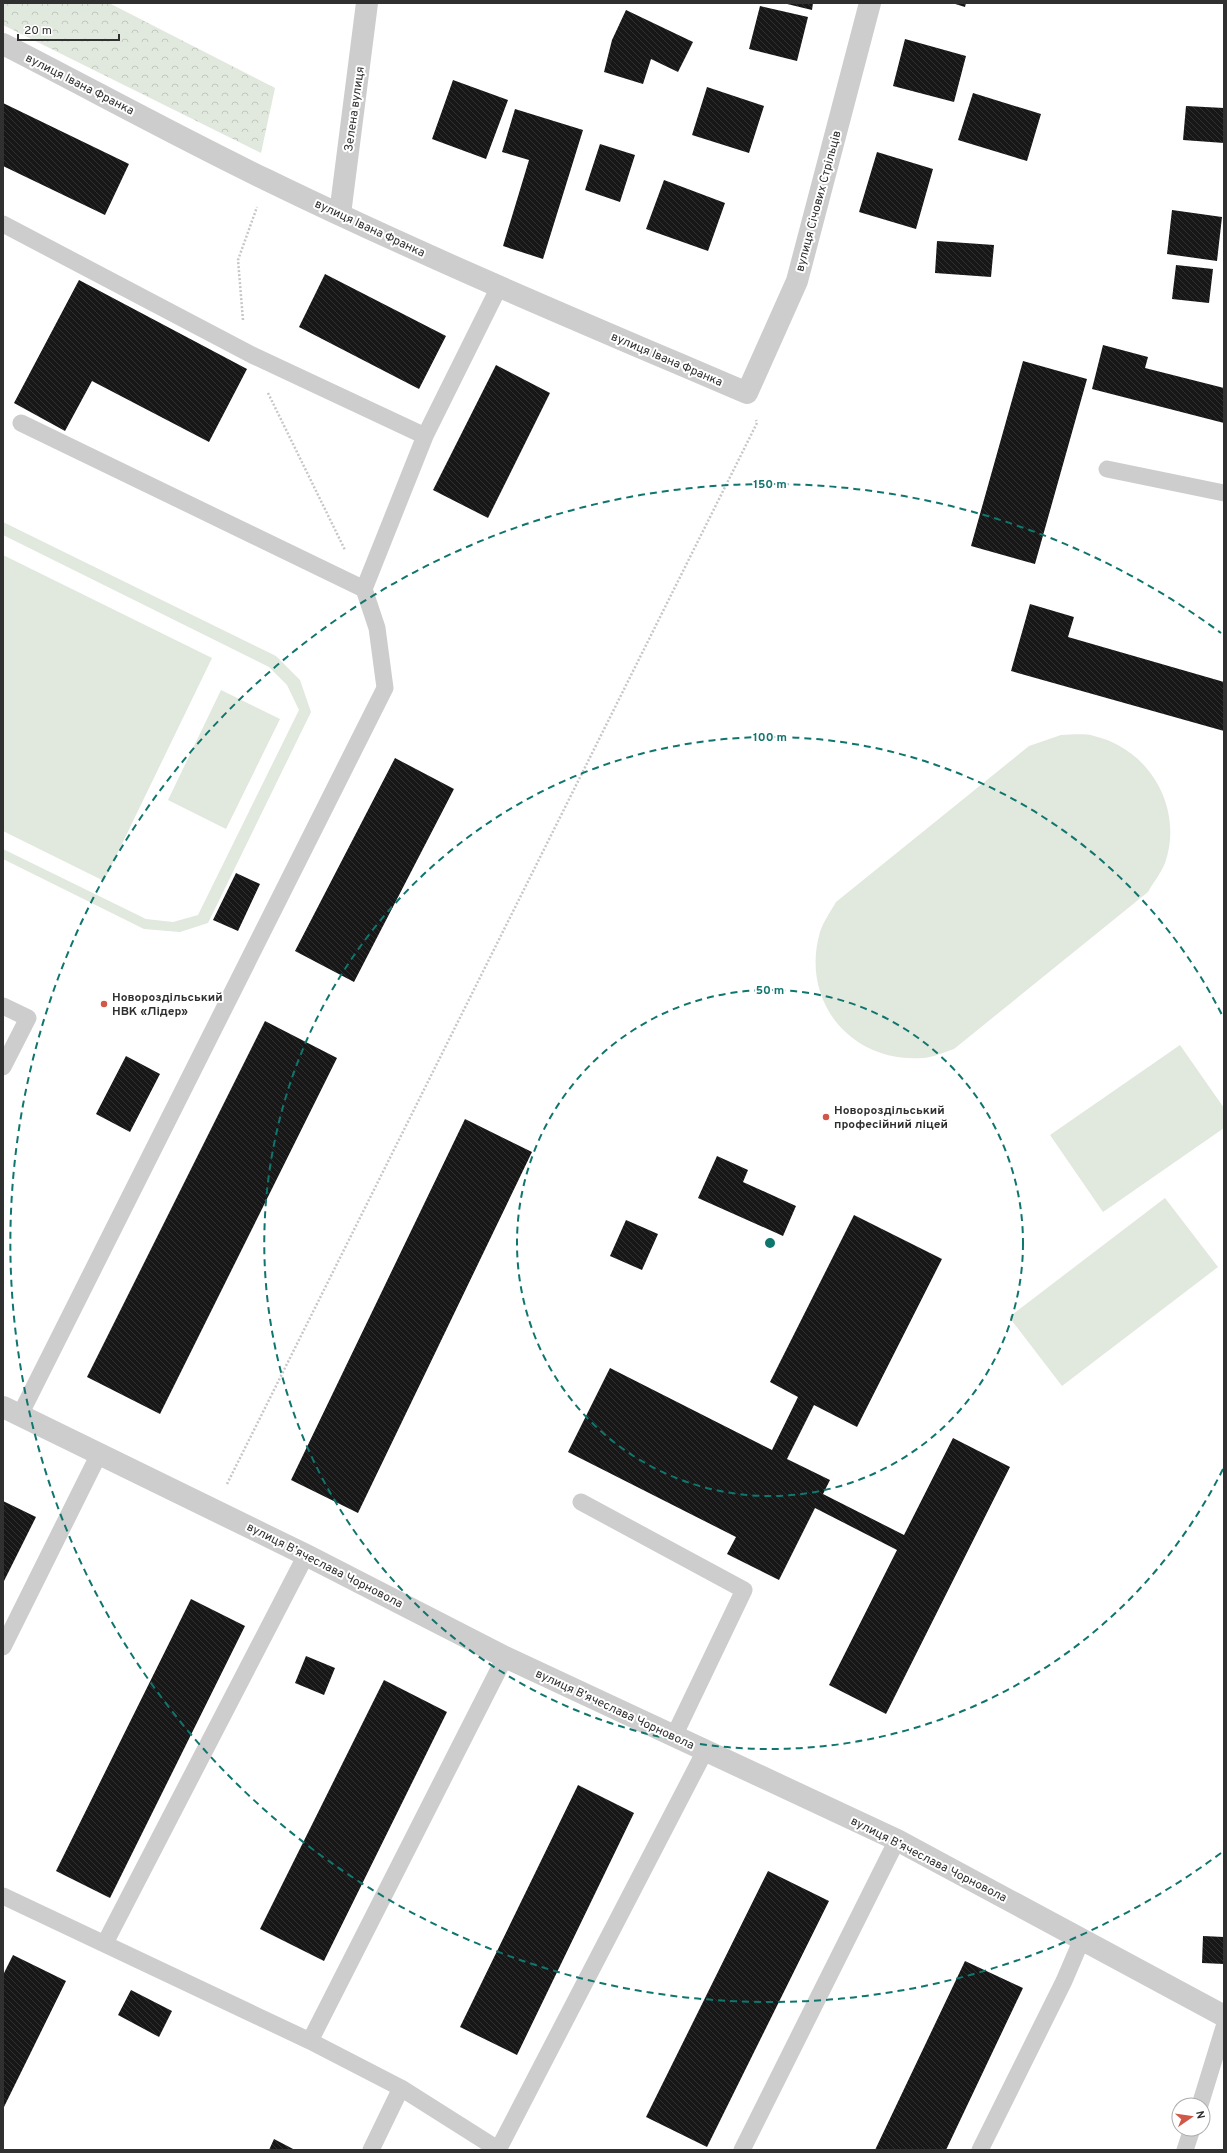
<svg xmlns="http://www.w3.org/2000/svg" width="1227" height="2153" font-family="Overpass,sans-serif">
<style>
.green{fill:#e1e8dd}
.park{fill:url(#park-crowns)}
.building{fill:url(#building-back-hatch)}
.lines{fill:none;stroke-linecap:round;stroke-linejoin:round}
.path{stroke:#c7c7c7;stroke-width:2.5;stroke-dasharray:2 2;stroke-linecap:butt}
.service{stroke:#cdcdcd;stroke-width:17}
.minor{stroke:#cdcdcd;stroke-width:22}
.ring{fill:none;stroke:#0f766e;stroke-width:2;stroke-dasharray:7 5}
.poi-dot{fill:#d15848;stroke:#fff;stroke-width:1.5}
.labels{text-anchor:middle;stroke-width:4;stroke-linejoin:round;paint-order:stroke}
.street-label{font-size:12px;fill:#303030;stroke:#fff}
.poi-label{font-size:12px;font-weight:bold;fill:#303030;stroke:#fff;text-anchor:start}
.centre{fill:#0f766e;stroke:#fff;stroke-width:2}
.ring-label{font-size:12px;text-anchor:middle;font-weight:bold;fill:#0f766e;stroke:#fff;stroke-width:4;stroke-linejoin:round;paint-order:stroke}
</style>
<defs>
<pattern id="park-crowns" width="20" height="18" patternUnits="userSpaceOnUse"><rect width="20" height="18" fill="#e1e8dd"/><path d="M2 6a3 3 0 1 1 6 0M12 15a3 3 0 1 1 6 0" fill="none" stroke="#c1c7be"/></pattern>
<pattern id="building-back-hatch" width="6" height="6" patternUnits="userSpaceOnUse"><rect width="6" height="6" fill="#171717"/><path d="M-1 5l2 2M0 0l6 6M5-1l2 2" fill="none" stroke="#303030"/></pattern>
</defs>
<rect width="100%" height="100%" fill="#fff"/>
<!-- green -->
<path class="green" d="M3 522 276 656 300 680 311 712 208 923 180 932 144 929 3 859V849L146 919 173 922 198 915 299 710 287 685 269 667 3 535Z
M3 555 212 658 104 881 3 831Z
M221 690 280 719 226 829 168 800Z
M1061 735C1071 735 1084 733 1094 736 1150 749 1184 809 1165 863 1161 873 1153 883 1148 892L954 1049C944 1052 932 1058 922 1058 850 1063 800 1000 820 932 823 922 831 911 836 902L1029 746Z
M1180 1045 1224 1108V1128L1103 1212 1050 1135Z
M1165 1198 1218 1267 1062 1386 1009 1317Z"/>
<!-- park -->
<path class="park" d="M3 3H109L275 88 261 153 3 25Z"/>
<!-- building -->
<path class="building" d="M783 3H813L812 10Z
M952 3H966L965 7Z
M760 6 808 17 797 61 749 49Z
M626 10 693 42 678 72 651 59 643 84 604 72 612 40Z
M905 39 966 56 954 102 893 86Z
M453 80 508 100 486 159 432 139Z
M707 87 764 106 749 153 692 135Z
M973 93 1041 114 1027 161 958 140Z
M3 103 129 164 105 215 3 166Z
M1186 106 1224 108V143L1183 140Z
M515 109 583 130 543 259 503 246 529 160 502 152Z
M600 144 635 155 620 202 585 190Z
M877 152 933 169 916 229 859 212Z
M664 180 725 203 708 251 646 229Z
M1172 210 1222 217 1217 261 1167 254Z
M937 241 994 245 991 277 935 273Z
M1176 265 1213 269 1209 303 1172 299Z
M325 274 446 336 419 389 299 327Z
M79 280 247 369 209 442 92 381 65 431 14 403Z
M1103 345 1148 357 1145 368 1224 388V423L1092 389Z
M1023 361 1087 379 1035 564 971 546Z
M496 365 550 393 488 518 433 490Z
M1030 604 1074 617 1068 637 1224 682V731L1011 671Z
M395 758 454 789 354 982 295 951Z
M236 873 260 884 238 931 213 920Z
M265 1021 337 1058 160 1414 87 1377Z
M126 1056 160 1074 130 1132 96 1114Z
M465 1119 532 1152 358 1513 291 1480Z
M717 1156 748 1170 743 1182 796 1206 783 1236 698 1198Z
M854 1215 942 1259 857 1427 814 1405 787 1459 830 1480 823 1494 904 1535 953 1438 1010 1467 886 1714 829 1685 897 1550 815 1508 779 1580 727 1554 736 1537 568 1452 610 1368 772 1450 798 1397 770 1382Z
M626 1220 658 1234 642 1270 610 1256Z
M3 1501 36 1517 3 1583Z
M191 1599 245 1626 110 1898 56 1871Z
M306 1656 335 1668 324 1695 295 1683Z
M384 1680 447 1712 324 1961 260 1929Z
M578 1785 634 1813 517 2055 460 2027Z
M768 1871 829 1901 707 2147 646 2117Z
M1203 1936 1224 1937V1964L1202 1963Z
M13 1955 66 1981 3 2109V1975Z
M965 1961 1023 1988 946 2150H875Z
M131 1990 172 2011 159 2037 118 2015Z
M274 2139 295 2150H269Z"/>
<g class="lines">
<!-- path -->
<path class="path" d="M243 320 238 260 257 207
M268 393 345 550
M227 1484 757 423 756 420"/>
<!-- service -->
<path class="service" d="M3 224 252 355 425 436
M21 423 364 589 425 436 499 287
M1107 469 1224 493
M3 1006 28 1018 3 1067
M20 1415 385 688 377 628 364 589
M581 1502 744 1590 674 1736
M3 1647 99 1454
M3 1896 310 2041 401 2088 499 2150
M105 1943 306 1555
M310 2041 505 1657
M1200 2105 1224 2027
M371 2150 401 2088
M498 2150 705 1751
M742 2150 897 1840
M980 2150 1064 1981 1082 1939
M1185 2150 1192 2129"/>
<!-- minor -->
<path class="minor" d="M3 44C91 89 178 137 267 180 425 257 586 324 747 393L797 281 870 3
M340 214 367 3
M3 1407 306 1555 505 1657 897 1840 1224 2016"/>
</g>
<!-- distance rings -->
<g class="ring">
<circle cx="770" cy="1243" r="253"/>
<path d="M1223 1469A506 506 0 1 1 1223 1017"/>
<path d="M1221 1853A759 759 0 1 1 1221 633"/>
</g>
<!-- markers -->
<g class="poi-dot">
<circle cx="104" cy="1004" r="4"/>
<circle cx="826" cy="1117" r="4"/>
</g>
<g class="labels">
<!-- street labels -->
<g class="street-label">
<text transform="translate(80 84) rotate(27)" y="4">вулиця Івана Франка</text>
<text transform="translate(354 109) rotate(-82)" y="4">Зелена вулиця</text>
<text transform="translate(818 201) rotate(-75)" y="4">вулиця Січових Стрільців</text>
<text transform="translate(370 228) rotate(25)" y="4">вулиця Івана Франка</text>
<text transform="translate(667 359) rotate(23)" y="4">вулиця Івана Франка</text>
<text transform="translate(325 1565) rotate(27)" y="4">вулиця Вʼячеслава Чорновола</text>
<text transform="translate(615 1709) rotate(25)" y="4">вулиця Вʼячеслава Чорновола</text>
<text transform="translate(929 1859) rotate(27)" y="4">вулиця Вʼячеслава Чорновола</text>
</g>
<!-- poi labels -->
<g class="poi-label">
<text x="112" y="1001">Новороздільський<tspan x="112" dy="14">НВК «Лідер»</tspan></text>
<text x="834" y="1114">Новороздільський<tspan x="834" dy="14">професійний ліцей</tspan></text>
</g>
</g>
<circle cx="770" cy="1243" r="6" class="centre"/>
<g class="ring-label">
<text x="770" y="488">150 m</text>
<text x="770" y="741">100 m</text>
<text x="770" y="994">50 m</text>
</g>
<!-- border -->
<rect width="1227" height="2153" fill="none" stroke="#303030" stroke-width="8"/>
<!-- north arrow -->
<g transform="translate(1191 2117) rotate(77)"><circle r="19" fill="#ffffff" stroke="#acacac"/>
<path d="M0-3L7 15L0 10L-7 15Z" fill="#d15848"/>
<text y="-6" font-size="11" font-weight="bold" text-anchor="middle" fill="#303030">N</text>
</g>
<!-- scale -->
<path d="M18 34v6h101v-6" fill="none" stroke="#303030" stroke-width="2"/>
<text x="24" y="34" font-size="12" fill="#303030" stroke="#ffffff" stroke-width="3" paint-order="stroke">20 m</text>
</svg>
